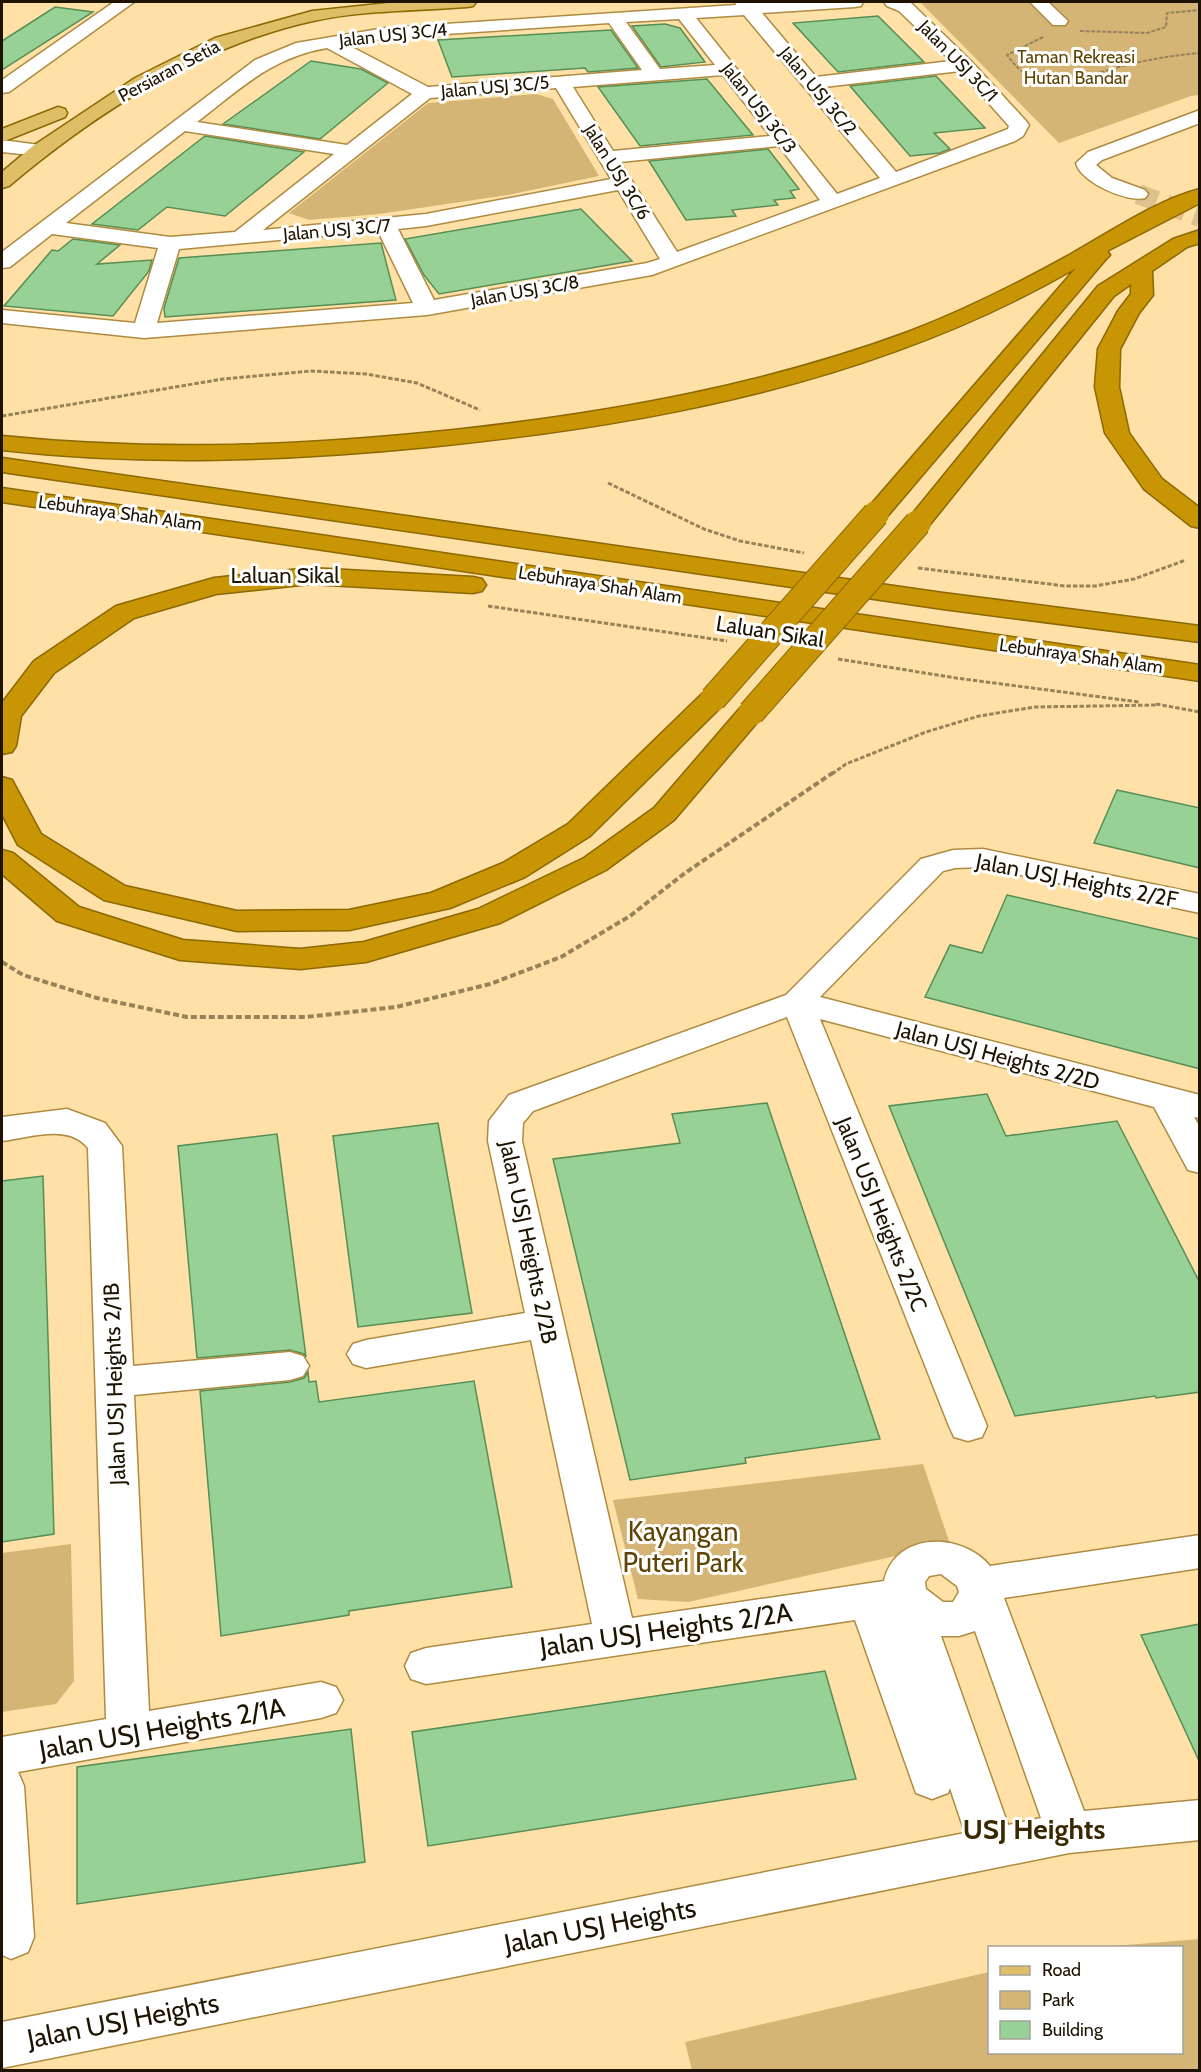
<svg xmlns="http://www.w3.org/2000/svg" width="1201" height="2072" font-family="Cabin,sans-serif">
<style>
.green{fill:#d5b575}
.building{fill:#97d196;stroke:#578e56;stroke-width:1.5}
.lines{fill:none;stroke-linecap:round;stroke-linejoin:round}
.minor-tunnel{stroke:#ddc28e;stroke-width:20;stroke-dasharray:20 10;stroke-linecap:butt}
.minor-casing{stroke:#ae8b41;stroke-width:3}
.major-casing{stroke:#8c6803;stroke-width:3}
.highway-casing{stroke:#8c6803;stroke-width:3}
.path-far2{stroke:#98825a;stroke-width:2;stroke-dasharray:4 1.5;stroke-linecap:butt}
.path-far1{stroke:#98825a;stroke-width:3;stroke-dasharray:4.5 2;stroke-linecap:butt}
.path{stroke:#98825a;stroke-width:4;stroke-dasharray:6 3;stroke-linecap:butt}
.minor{fill:#fff;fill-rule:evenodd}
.major{fill:#debf68;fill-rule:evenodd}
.highway{fill:#c89504;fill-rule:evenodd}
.highway-bridge-casing{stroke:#8c6803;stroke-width:28;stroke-linecap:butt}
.highway-bridge{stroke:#c89504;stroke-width:26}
.labels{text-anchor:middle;stroke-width:6;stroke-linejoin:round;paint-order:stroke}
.far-street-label{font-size:18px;fill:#1e1300;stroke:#fff}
.far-park-label{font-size:18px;fill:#5f4503;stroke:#fff}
.street-label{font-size:22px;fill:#1e1300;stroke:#fff}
.near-park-label{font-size:27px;fill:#5f4503;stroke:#fff}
.near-street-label{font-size:27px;fill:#1e1300;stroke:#fff}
.near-neighbourhood-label{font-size:28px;font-weight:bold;fill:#3a2900;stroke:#fff}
</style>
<rect width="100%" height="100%" fill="#ffe1a7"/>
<!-- green -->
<path class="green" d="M920 2H1199V95L1191 96 1059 143Z
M536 94 553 99 599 176 508 195 379 214 309 220 289 213 428 103Z
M923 1464 950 1544 688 1602 638 1599 613 1500Z
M71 1544 74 1681 56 1704 2 1712V1553Z
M1199 1939V2070H692L685 2042 989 1972 990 2052H1182V1948L1102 1947Z"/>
<!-- building -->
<path class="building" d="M55 7 93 12 2 70V41Z
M878 16 924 62 838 72 793 23Z
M665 24 680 28 705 62 661 67 632 26Z
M611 30 638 68 588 72 585 68 452 77 438 40Z
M311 61 361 69 388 83 320 139 223 124Z
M936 76 985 128 934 133 950 149 940 153 910 156 850 86Z
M707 79 753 135 640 146 598 87Z
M205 136 304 152 225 216 167 207 138 230 92 224Z
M768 149 799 189 790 191 795 198 774 200 778 205 732 210 736 216 686 220 649 161Z
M581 209 632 261 439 294 424 275 405 239Z
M73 239 120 245 97 264 152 260 149 271 113 316 4 306 52 250 58 251Z
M381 243 396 300 165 317 164 308 179 258Z
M1117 790 1200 808V868L1094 843Z
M1007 895 1200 939V1069L925 997 950 945 982 953Z
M987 1094 1006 1136 1117 1121 1200 1283V1392L1156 1398 1155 1396 1015 1416 889 1106Z
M767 1103 880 1439 745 1458 746 1463 630 1480 553 1159 680 1143 672 1114Z
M438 1123 472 1313 358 1327 333 1136Z
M277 1134 306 1357 304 1354 290 1350 197 1358 178 1146Z
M43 1176 54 1534 2 1542V1181Z
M308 1372 309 1382 316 1381 319 1402 474 1381 512 1587 349 1611V1615L221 1636 200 1391 290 1382 304 1378Z
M1200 1624V1763L1141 1635Z
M825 1671 856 1779 428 1846 412 1732Z
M351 1729 365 1862 77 1904V1767Z"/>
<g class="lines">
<!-- minor-tunnel -->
<path class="minor-tunnel" d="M1138 194 1200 217"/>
<!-- minor casing -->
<g class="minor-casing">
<path id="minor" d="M114 2H134L9 92 2 93V80Z
M735 2 753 3 863 2 861 6 855 7 762 13 816 77 951 61 899 11 887 6 884 2 911 3 971 61 1026 121 1029 125 1023 136 1015 141 652 275 427 315 144 338 2 323V310L135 323 158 248 52 234 10 267 2 268V252L255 60 296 43 385 28 736 5ZM744 15 880 178 837 194 696 18ZM679 19 715 65 660 69 626 22ZM609 23 642 70 428 87 348 45 385 38ZM327 48 412 94 347 145 197 122C240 89 272 57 327 48ZM960 71 1009 126 1008 129 896 172 824 87ZM723 75 770 136 613 151 573 87ZM556 88 611 179 426 214 263 230 430 98ZM185 131 334 154 235 232 170 237 66 223ZM779 146 820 200 677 252 620 162ZM618 190 660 259 647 263 434 300 398 229 426 226ZM378 231 413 303 157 323 179 249Z
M1030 2H1048L1068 21 1065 25H1053Z
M1200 110V123L1102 160 1096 165 1112 178 1145 190 1148 194 1145 198C1128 203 1080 182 1076 163L1088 152Z
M2 140 47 146 50 150 47 154 40 156 2 152Z
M983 849 1200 894V913L983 867 955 868 943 871 820 997 1200 1095V1118L1194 1117 1200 1127V1173L1188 1170 1154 1107 820 1019 987 1426 982 1437 968 1441 954 1437 949 1426 787 1017 533 1111 523 1123 522 1141 632 1618 884 1581C895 1531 962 1532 990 1566L1200 1535V1568L1004 1598 1084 1811 1200 1800V1840L1069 1853 2 2068V2022L965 1833 950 1788 948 1793 932 1799 916 1793 855 1620 426 1684 411 1679 405 1666 411 1653 426 1648 592 1624 531 1340 366 1368 353 1364 347 1354 353 1344 366 1340 525 1313 488 1141 489 1121 509 1095 786 995 921 859 953 850ZM941 1574 957 1586 959 1592 953 1602H943L926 1589 925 1582 929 1576ZM975 1631 1041 1818 1008 1825 941 1636H959Z
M67 1109 105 1123 122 1146 133 1366 290 1352 303 1356 309 1366 303 1376 290 1380 134 1395 149 1711 321 1682 336 1687 343 1700 336 1713 321 1718 18 1772 24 1786 34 1937 28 1952 11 1959 2 1955V1737L106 1719 88 1148C68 1123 29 1138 2 1141V1117Z"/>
</g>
<!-- major casing -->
<g class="major-casing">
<path id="major" d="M398 2H476L473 6 467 7C416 11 363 10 313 21 199 46 97 112 9 186L2 188V172L33 146 135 78 215 38 312 11Z
M58 107 65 109 67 113 65 117 2 142V129Z"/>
</g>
<!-- highway casing -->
<g class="highway-casing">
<path id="highway" d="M1200 189V203L1107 251 1110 255 1106 259 885 519 876 522 867 519 863 514 867 509 1076 268C879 382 651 425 428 447 285 461 144 466 2 450V436C161 452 305 446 463 429 615 412 764 385 908 332 965 310 1019 283 1071 254 1110 232 1157 200 1200 189Z
M1200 230V243L1187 247 1152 271 1153 295 1139 313 1120 349 1119 387 1129 433 1162 479 1200 508V528L1191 526 1144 489 1105 433 1095 387 1098 349 1118 311 1131 294V284L1114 296 927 528 918 531 909 528 905 523 909 518 1098 286 1173 239Z
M2 458 943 593 1200 626V642L943 609 2 472Z
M2 488 1200 665V681L2 502Z
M310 568 473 577 482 579 486 585 482 591 473 593 310 584 216 594 134 618 54 673 21 716 16 746 12 752 2 754V703L34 661 116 606 214 578Z
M713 691 723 693 727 699 723 705 590 836 525 877 450 908 349 930 237 931 104 900 18 845 2 814V777L12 780 41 834 125 886 237 911 349 910 431 893 503 863 568 824 703 693Z
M751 705 761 707 765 713 674 820 606 870 500 923 366 962 300 969 180 960 57 921 2 874V850L13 853 79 907 183 940 300 949 364 942 478 909 584 858 654 808 741 707Z"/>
</g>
<!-- path-far2 -->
<path class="path-far2" d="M1080 31 1147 33 1166 27 1167 13 1200 10
M1043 37 1007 55C1014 64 1020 72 1031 76 1062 87 1097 72 1127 65 1151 59 1175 55 1200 53"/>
<!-- path-far1 -->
<path class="path-far1" d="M2 416 223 379 311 371 366 374 417 383 480 410
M608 483 704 529 740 541 804 553
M918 568 1065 586H1095L1134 579 1186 560
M488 606 727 641
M838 659 956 678 1139 702
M1156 704 1200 712
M832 774 846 764 926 732 979 716 1035 707 1157 705"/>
<!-- path -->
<path class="path" d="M2 962 23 975 97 998 187 1017H306L396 1007 490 984 561 957 630 916 685 873 834 772"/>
<!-- minor -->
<use href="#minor" class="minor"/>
<!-- major -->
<use href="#major" class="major"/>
<!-- highway -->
<use href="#highway" class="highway"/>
<!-- highway-bridge casing -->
<g class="highway-bridge-casing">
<path id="highway-bridge" d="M713 699 876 514
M751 713 918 523"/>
</g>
<!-- highway-bridge -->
<use href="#highway-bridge" class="highway-bridge"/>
</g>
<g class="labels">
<!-- far-street labels -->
<g class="far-street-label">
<text transform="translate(393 35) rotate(-6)" y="6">Jalan USJ 3C/4</text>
<text transform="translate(958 61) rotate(46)" y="6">Jalan USJ 3C/1</text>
<text transform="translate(169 71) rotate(-28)" y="6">Persiaran Setia</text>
<text transform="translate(495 87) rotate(-5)" y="6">Jalan USJ 3C/5</text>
<text transform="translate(818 91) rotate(50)" y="6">Jalan USJ 3C/2</text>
<text transform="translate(759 108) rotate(52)" y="6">Jalan USJ 3C/3</text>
<text transform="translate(617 172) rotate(58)" y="6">Jalan USJ 3C/6</text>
<text transform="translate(337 230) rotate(-5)" y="6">Jalan USJ 3C/7</text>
<text transform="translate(525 291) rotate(-10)" y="6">Jalan USJ 3C/8</text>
<text transform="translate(120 513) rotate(8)" y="6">Lebuhraya Shah Alam</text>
<text transform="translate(600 585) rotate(9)" y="6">Lebuhraya Shah Alam</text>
<text transform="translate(1081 656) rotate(8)" y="6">Lebuhraya Shah Alam</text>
</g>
<!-- far-park labels -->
<g class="far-park-label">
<text x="1076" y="63">Taman Rekreasi<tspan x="1076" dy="21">Hutan Bandar</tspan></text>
</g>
<!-- street labels -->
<g class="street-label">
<text x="285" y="583">Laluan Sikal</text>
<text transform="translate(770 631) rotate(9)" y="8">Laluan Sikal</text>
<text transform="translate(1077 880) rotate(11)" y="8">Jalan USJ Heights 2/2F</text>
<text transform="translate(998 1055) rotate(15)" y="8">Jalan USJ Heights 2/2D</text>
<text transform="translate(882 1214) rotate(68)" y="8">Jalan USJ Heights 2/2C</text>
<text transform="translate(529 1242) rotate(78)" y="8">Jalan USJ Heights 2/2B</text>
<text transform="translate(114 1384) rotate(-92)" y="8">Jalan USJ Heights 2/1B</text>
</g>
<!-- near-park labels -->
<g class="near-park-label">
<text x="683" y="1541">Kayangan<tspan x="683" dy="31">Puteri Park</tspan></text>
</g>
<!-- near-street labels -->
<g class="near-street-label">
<text transform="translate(666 1630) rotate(-8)" y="9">Jalan USJ Heights 2/2A</text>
<text transform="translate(162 1729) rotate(-10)" y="9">Jalan USJ Heights 2/1A</text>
<text transform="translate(600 1926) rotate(-11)" y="9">Jalan USJ Heights</text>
<text transform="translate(123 2021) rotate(-11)" y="9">Jalan USJ Heights</text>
</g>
<!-- near-neighbourhood labels -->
<g class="near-neighbourhood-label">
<text x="1034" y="1839">USJ Heights</text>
</g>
</g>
<!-- border -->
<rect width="1201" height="2072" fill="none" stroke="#1e1300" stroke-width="6"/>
<!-- legend -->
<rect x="988" y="1946" width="195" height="108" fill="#ffffff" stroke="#a5a199" stroke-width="1.5"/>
<rect x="1000" y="1966" width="30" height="9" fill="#debf68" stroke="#a5a199" stroke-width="1.5"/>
<text x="1042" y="1976" font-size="18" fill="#1e1300">Road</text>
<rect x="1000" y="1991" width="30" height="18" fill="#d5b575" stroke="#a5a199" stroke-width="1.5"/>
<text x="1042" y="2006" font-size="18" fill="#1e1300">Park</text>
<rect x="1000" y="2021" width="30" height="18" fill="#97d196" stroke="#a5a199" stroke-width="1.5"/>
<text x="1042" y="2036" font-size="18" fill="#1e1300">Building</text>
</svg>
